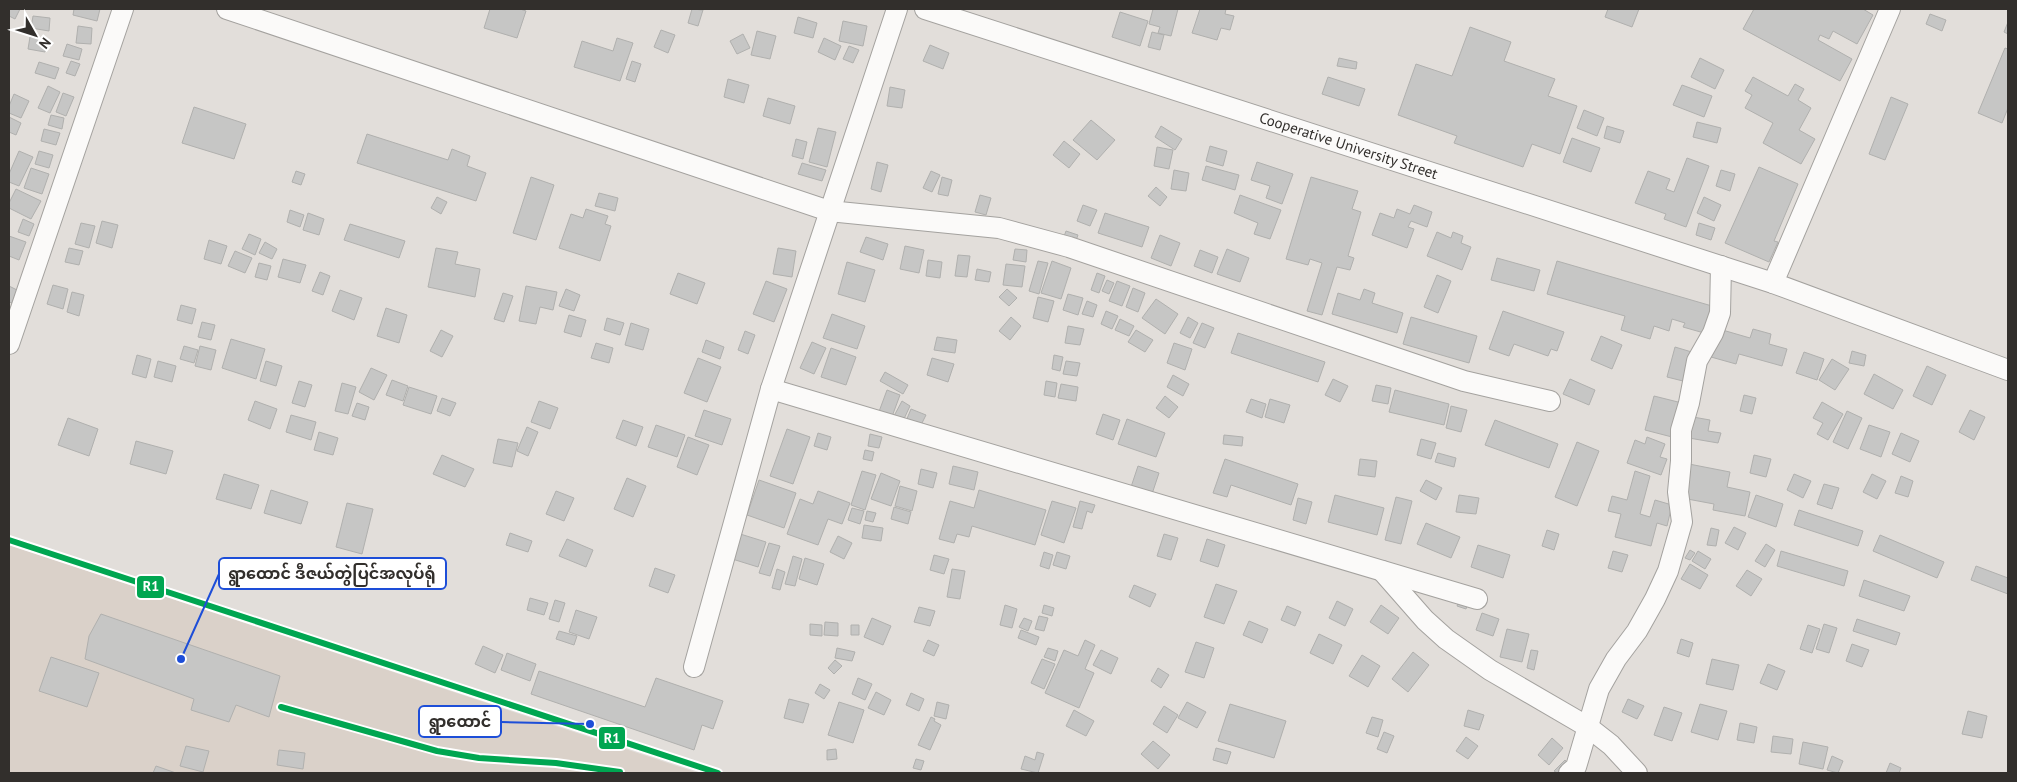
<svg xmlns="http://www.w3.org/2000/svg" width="2017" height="782" font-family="'PT Sans','Noto Sans Myanmar',sans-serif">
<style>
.built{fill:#dad1c9}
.building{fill:#c6c6c5;stroke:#b0b0ae}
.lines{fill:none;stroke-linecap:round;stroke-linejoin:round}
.minor-casing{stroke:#a4a29f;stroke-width:22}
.minor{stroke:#fbfaf9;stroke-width:20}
.rail-1-casing{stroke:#fff;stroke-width:10}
.rail-1{stroke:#00a651;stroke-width:6}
.labels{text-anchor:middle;stroke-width:4;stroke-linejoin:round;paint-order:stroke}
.street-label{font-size:15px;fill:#322f2c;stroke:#fff}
.leader{fill:none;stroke:#1d4ed8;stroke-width:2}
.callout-dot{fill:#1d4ed8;stroke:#fff;stroke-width:2}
.callout{fill:#fff;stroke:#1d4ed8;stroke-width:2}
.callout-label{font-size:16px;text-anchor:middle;font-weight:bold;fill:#322f2c}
.line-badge{stroke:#fff;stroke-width:2}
.badge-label{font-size:14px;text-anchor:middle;font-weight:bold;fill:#fff}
</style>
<rect width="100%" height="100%" fill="#e2deda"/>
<!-- built -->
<path class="built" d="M9 545 698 773H9Z"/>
<!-- building -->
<path class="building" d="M9 9H20L15 19 9 16Z
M74 9H100L97 21 73 15Z
M490 9H520L526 11 517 38 484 28Z
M692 9 703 10 698 26 688 23Z
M1153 9H1178L1171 36 1158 33 1160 27 1149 24Z
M1200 9H1226L1225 14 1234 16 1230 30 1221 28 1217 40 1192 33Z
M1608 9H1639L1632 27 1605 17Z
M1754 9H1863L1873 15 1857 44 1833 31 1829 39 1820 35 1818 40 1852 59 1840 81 1743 29Z
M1120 12 1148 21 1140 46 1112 37Z
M1930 14 1946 20 1942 31 1926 24Z
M33 16 50 18 49 31 31 28Z
M798 17 817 23 813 38 794 33Z
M843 21 867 26 863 46 839 41Z
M2008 22V34L2004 32Z
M78 26 92 28 91 44 76 43Z
M1470 27 1511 42 1504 61 1555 79 1548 96 1577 106 1560 154 1532 144 1523 167 1454 143 1457 136 1398 115 1416 64 1452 76Z
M661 30 675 35 668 53 654 47Z
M757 31 776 36 770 59 751 55Z
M1152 32 1164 35 1160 50 1148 47Z
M743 34 750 48 737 54 730 41Z
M30 37 47 40 45 52 28 49Z
M617 38 633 43 620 81 574 67 582 41 613 51Z
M824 38 841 46 835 60 818 52Z
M67 44 82 49 79 60 63 56Z
M930 45 949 53 943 69 923 61Z
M849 46 859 50 853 63 843 59Z
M2005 48 2008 49V108L2002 123 1978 113Z
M1339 58 1357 62 1356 69 1337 66Z
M1700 58 1724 70 1715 89 1691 77Z
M71 61 80 64 75 76 66 73Z
M632 61 641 64 635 82 626 79Z
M39 62 59 68 55 79 35 73Z
M1328 77 1365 89 1359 106 1322 94Z
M1753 77 1788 96 1795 84 1804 89 1798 100 1811 108 1799 130 1815 139 1801 164 1763 143 1773 123 1745 108 1752 95 1745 91Z
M728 79 749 85 744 103 724 97Z
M1682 85 1712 96 1704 117 1673 105Z
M48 86 60 92 50 113 38 108Z
M890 87 905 90 902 108 887 106Z
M63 93 74 97 66 116 56 112Z
M14 94 29 101 21 118 9 113V106Z
M1891 97 1908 104 1885 160 1869 154Z
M768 98 795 106 790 124 763 116Z
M194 107 246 124 234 159 182 143Z
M1584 110 1604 118 1597 136 1577 128Z
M51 115 64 118 62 129 48 125Z
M9 117 21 123 16 135 9 132Z
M1091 120 1115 140 1097 160 1073 140Z
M1697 122 1721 128 1717 143 1693 137Z
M1161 126 1182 139 1175 150 1155 137Z
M1607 126 1624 131 1620 143 1604 138Z
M818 128 836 132 827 167 809 162Z
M44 129 60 133 56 145 41 141Z
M367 134 448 160 452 149 470 156 467 166 486 173 476 201 357 163Z
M1572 138 1600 148 1591 172 1563 162Z
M796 139 807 142 803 159 792 156Z
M1064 141 1080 154 1069 168 1053 155Z
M1210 146 1227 151 1223 166 1206 161Z
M1157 147 1173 150 1169 169 1154 166Z
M19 151 33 157 19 186 9 182V174Z
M39 151 53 155 49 168 35 164Z
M1687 158 1709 166 1686 227 1664 219 1666 214 1635 203 1648 171 1670 179 1666 189 1674 192Z
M877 162 888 165 881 192 871 189Z
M1257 162 1293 174 1282 204 1266 198 1270 186 1251 180Z
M802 163 826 170 822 181 798 174Z
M1206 166 1239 175 1235 190 1202 180Z
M1759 167 1798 184 1774 241 1778 242 1769 262 1725 243Z
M31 168 49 174 42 194 24 188Z
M1174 170 1189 173 1186 191 1171 189Z
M1721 170 1735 174 1730 191 1716 186Z
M296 171 305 174 301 185 292 182Z
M931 171 940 175 932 192 923 188Z
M531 177 554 185 536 240 513 233Z
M942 177 952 180 948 196 938 194Z
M1311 177 1358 191 1352 209 1361 212 1348 256 1354 258 1350 270 1337 267 1322 315 1307 311 1322 263 1310 259 1308 265 1286 259Z
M1156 187 1167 197 1160 206 1148 196Z
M16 189 41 201 31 219 9 208V203Z
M599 193 618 198 615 211 595 206Z
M980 195 991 198 986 215 975 212Z
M1240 195 1281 210 1270 239 1254 234 1258 223 1234 213Z
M437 197 447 202 441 214 431 208Z
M1704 197 1721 205 1714 221 1697 213Z
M1083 205 1097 210 1090 226 1077 221Z
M1414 205 1432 212 1427 227 1411 221 1408 227 1414 229 1407 248 1372 235 1380 213 1394 218 1397 209 1410 214Z
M586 209 608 216 605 224 611 226 600 261 559 248 571 214 583 218Z
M290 210 304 215 300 227 287 222Z
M308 213 324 219 319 235 303 230Z
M1105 213 1149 227 1142 247 1098 233Z
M23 219 34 224 29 236 18 232Z
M102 221 118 225 112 248 96 243Z
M81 223 95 226 89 248 75 244Z
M1699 223 1715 228 1711 240 1696 235Z
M350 224 405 241 399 258 344 240Z
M1066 231 1078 235 1074 246 1062 242Z
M1437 232 1451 238 1453 232 1463 236 1461 243 1471 247 1462 270 1427 256Z
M249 234 261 239 255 255 242 249Z
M1160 235 1180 243 1171 266 1151 258Z
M9 236 26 242 19 260 9 256Z
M866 237 888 244 883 260 860 252Z
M209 240 227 246 221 264 204 259Z
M265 242 277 249 272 259 259 253Z
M905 246 924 250 919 273 900 269Z
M69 248 83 251 79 265 65 262Z
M436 248 458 252 455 264 480 269 475 297 428 287Z
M778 248 796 251 792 277 773 274Z
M1015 249 1027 250 1026 262 1013 260Z
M1227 249 1249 258 1240 282 1217 274Z
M1200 250 1218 257 1212 273 1194 266Z
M235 251 252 258 245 273 228 266Z
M958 255 970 256 967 277 955 276Z
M1497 258 1540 270 1534 291 1491 280Z
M283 259 306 265 300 283 278 277Z
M928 260 942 262 940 278 926 276Z
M1038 261 1048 263 1039 294 1029 291Z
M1052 261 1071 268 1061 299 1041 293Z
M1557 261 1712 306 1704 333 1683 327 1685 323 1672 319 1669 331 1654 326 1650 339 1621 330 1625 316 1547 294Z
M847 262 875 270 865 302 838 294Z
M259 263 271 266 267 280 255 277Z
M1006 264 1025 266 1022 287 1003 285Z
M977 269 991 272 989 282 975 280Z
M320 272 330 276 323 295 312 291Z
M678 273 705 283 697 304 670 294Z
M1097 273 1105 276 1099 293 1091 290Z
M1437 275 1451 281 1438 313 1424 307Z
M1107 280 1114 283 1109 294 1102 291Z
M766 281 787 289 774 322 753 314Z
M1117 281 1130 286 1122 306 1109 301Z
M53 285 68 289 63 309 47 304Z
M9 286 17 290 12 303 9 302Z
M526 286 557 292 553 310 540 307 536 324 519 321Z
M1133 288 1145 293 1138 312 1126 307Z
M566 289 580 295 574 311 559 306Z
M1007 289 1017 298 1009 306 999 297Z
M1364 289 1375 293 1372 303 1403 313 1397 333 1332 314 1338 293 1360 300Z
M340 290 362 298 354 320 332 311Z
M72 292 84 295 79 316 67 312Z
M503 293 513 296 504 322 494 319Z
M1068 294 1083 298 1078 315 1063 310Z
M1038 297 1054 301 1048 322 1033 318Z
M1156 299 1178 314 1165 334 1142 318Z
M1087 301 1097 305 1093 317 1082 314Z
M181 305 196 309 192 324 177 320Z
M386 308 407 315 399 343 377 336Z
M1106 311 1118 316 1112 329 1101 324Z
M1503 311 1564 332 1557 351 1551 349 1548 356 1514 344 1509 356 1489 349Z
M832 314 865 326 857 349 823 338Z
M569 315 586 320 581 337 564 332Z
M1011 317 1021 326 1010 340 999 331Z
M1188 317 1198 323 1190 338 1180 333Z
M1411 317 1477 336 1469 363 1403 344Z
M607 318 624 323 620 335 604 330Z
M1120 319 1134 326 1129 336 1115 330Z
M202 322 215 325 211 340 198 337Z
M631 323 649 329 643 350 625 345Z
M1202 323 1214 328 1205 348 1193 343Z
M1068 326 1084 329 1080 345 1065 343Z
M1719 329 1750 338 1753 329 1771 334 1769 344 1787 349 1782 366 1739 354 1736 364 1711 357Z
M441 330 453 336 442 357 430 351Z
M1136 330 1153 340 1145 352 1128 342Z
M745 331 755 335 748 354 738 350Z
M1238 333 1325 362 1318 382 1231 353Z
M1601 336 1622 345 1612 369 1591 360Z
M937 337 957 340 955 353 934 350Z
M231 339 265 349 256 379 222 368Z
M706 340 724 347 720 359 702 352Z
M812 342 826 348 814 374 800 368Z
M596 343 613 348 609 363 591 358Z
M1174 343 1192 349 1185 370 1167 363Z
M184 346 198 350 194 363 180 359Z
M200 346 216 350 211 370 195 366Z
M1675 347 1695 353 1687 382 1667 377Z
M831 348 856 357 846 385 821 377Z
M1852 351 1866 355 1864 366 1849 363Z
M1804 352 1824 359 1817 380 1796 373Z
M137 355 151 359 146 378 132 374Z
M1054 355 1063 357 1060 371 1052 369Z
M698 358 721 367 707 402 684 393Z
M932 358 954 364 948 382 927 375Z
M1832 359 1849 369 1835 390 1819 380Z
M158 361 176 366 172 382 154 377Z
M266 361 282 366 276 386 260 381Z
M1066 361 1080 363 1077 376 1063 374Z
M1927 366 1946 375 1932 405 1913 396Z
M371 368 387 375 374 400 359 392Z
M885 372 908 385 903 394 880 381Z
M1874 374 1903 390 1893 409 1864 394Z
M1173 375 1189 384 1183 396 1167 387Z
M1333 379 1348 386 1340 402 1325 395Z
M1570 379 1595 390 1589 405 1563 394Z
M392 380 408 386 403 401 386 395Z
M299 381 312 385 305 407 292 403Z
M1046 381 1057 383 1055 397 1044 395Z
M342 383 356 387 348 414 335 411Z
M1061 384 1078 387 1076 401 1058 398Z
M1376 385 1391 388 1388 404 1372 401Z
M409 387 437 396 431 414 403 405Z
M887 390 900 395 890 422 877 417Z
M1395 390 1449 404 1444 425 1389 412Z
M1744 395 1756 398 1752 414 1740 411Z
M1165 396 1178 407 1169 418 1156 408Z
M1654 396 1682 403 1672 437 1645 430Z
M442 398 456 403 450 416 437 411Z
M1251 399 1266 404 1262 418 1246 412Z
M1270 399 1290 405 1284 423 1265 417Z
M255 401 277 409 270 429 248 420Z
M539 401 558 408 550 429 531 422Z
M902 401 910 406 903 421 894 416Z
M1822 402 1843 414 1828 440 1817 434 1823 423 1813 418Z
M357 403 369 407 365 420 352 416Z
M1451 406 1467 410 1461 432 1446 428Z
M911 409 926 415 920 427 906 421Z
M704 410 731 419 722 445 695 436Z
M1970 410 1985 417 1974 440 1959 432Z
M1847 411 1862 418 1848 449 1833 442Z
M1103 414 1120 420 1113 440 1096 434Z
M291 415 316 422 311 440 286 432Z
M1693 417 1710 420 1708 431 1721 433 1718 443 1689 438Z
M68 418 98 429 89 456 58 445Z
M1127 419 1165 433 1156 457 1118 444Z
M623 420 643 427 636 446 616 438Z
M1495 420 1558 444 1549 468 1485 445Z
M656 425 685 435 677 457 648 447Z
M1869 425 1890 432 1881 457 1860 449Z
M527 427 538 432 528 456 517 451Z
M787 429 810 437 793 484 770 476Z
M319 432 338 438 333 455 314 450Z
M818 433 831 437 827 450 814 446Z
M1901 433 1919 441 1910 462 1892 454Z
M870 434 882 437 879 448 868 446Z
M1224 435 1243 437 1242 446 1223 444Z
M688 437 709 445 697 475 677 467Z
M1647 437 1665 444 1660 457 1667 459 1661 475 1627 463 1635 440 1645 444Z
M498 439 518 443 512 467 493 463Z
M1421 439 1436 443 1431 459 1417 455Z
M136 441 173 451 166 474 130 464Z
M1577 442 1599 451 1577 506 1555 497Z
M865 450 874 452 872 461 863 459Z
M1438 453 1456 458 1454 467 1435 462Z
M442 455 474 469 465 487 433 474Z
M1754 455 1771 459 1766 477 1750 473Z
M1225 459 1298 484 1291 505 1231 485 1227 497 1213 493Z
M1360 459 1377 461 1375 477 1358 475Z
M1689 464 1730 472 1727 487 1750 492 1745 516 1713 510 1714 504 1682 498Z
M953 466 978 472 974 490 949 484Z
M1138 466 1159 473 1151 497 1130 490Z
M921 469 937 473 933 488 918 484Z
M862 471 876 475 865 510 851 505Z
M1635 471 1650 476 1640 514 1650 517 1655 500 1672 505 1667 526 1657 523 1651 546 1615 537 1621 514 1608 511 1612 496 1627 500Z
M881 473 900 481 891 506 871 499Z
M224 474 259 485 251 509 216 499Z
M1794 474 1811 481 1803 498 1787 490Z
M1872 474 1886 481 1877 499 1863 492Z
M1901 476 1913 481 1908 497 1895 493Z
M627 478 646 486 633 517 614 509Z
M759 480 796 493 784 528 747 515Z
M1426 480 1442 488 1436 500 1420 491Z
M1824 484 1839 488 1832 509 1817 504Z
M900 486 917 491 912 511 895 506Z
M271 490 308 502 301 524 264 513Z
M979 490 1046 510 1035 545 972 526 969 537 957 534 954 543 939 539 950 501 974 508Z
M556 491 574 498 564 521 546 514Z
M818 491 850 503 842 524 828 519 818 545 787 534 800 499 813 504Z
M1335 495 1384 508 1377 535 1328 522Z
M1459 495 1479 498 1476 514 1456 512Z
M1756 495 1783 504 1776 527 1748 517Z
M1396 497 1412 501 1401 544 1385 540Z
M1298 498 1312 502 1306 524 1293 520Z
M1052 501 1076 508 1064 543 1041 535Z
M1080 501 1095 505 1092 513 1087 511 1082 529 1073 527Z
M347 503 373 509 362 554 336 547Z
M894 507 911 512 908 524 891 519Z
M852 508 864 511 860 524 848 520Z
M1799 510 1863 531 1858 546 1794 525Z
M867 511 876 513 873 522 865 520Z
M1426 523 1460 537 1451 558 1417 544Z
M864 525 883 528 881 541 862 538Z
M1734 527 1746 533 1738 550 1725 543Z
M1711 528 1719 530 1716 546 1707 545Z
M1547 530 1559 534 1554 550 1542 546Z
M510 533 532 541 528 552 506 545Z
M737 533 766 542 758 567 729 558Z
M1164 534 1178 538 1171 560 1157 556Z
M1880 535 1944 562 1937 578 1873 551Z
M838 536 852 543 844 559 830 552Z
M567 539 593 550 586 567 559 556Z
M1207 539 1225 545 1218 567 1200 561Z
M769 543 780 546 770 576 759 573Z
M1766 544 1775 550 1765 567 1755 561Z
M1478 545 1510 555 1503 578 1471 567Z
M1690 550 1695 553 1690 560 1685 558Z
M1613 551 1628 555 1622 572 1608 568Z
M1698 551 1711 559 1705 569 1692 561Z
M1781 551 1848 571 1844 586 1777 566Z
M1044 552 1053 555 1049 569 1040 566Z
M1057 552 1070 556 1066 569 1053 565Z
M934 555 949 559 944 574 930 570Z
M793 556 802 559 795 586 785 584Z
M805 558 824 564 817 585 799 579Z
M1690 564 1708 575 1700 589 1681 579Z
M1976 566 2008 578V594L1971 580Z
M655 568 675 575 668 593 649 586Z
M777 569 785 572 780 590 772 588Z
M952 569 965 571 960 599 947 597Z
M1747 570 1762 579 1751 596 1736 586Z
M1864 580 1910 596 1904 611 1859 596Z
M1216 584 1237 591 1224 624 1204 617Z
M1134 585 1156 594 1150 607 1129 597Z
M530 598 548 603 544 615 527 610Z
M1460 598 1469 601 1466 609 1457 606Z
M555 600 565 603 559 622 549 619Z
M1337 601 1353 609 1345 626 1329 618Z
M1005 605 1017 609 1012 628 1000 625Z
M1044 605 1054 608 1052 616 1042 613Z
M1381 605 1399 618 1388 634 1370 622Z
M1287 606 1301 612 1295 626 1281 620Z
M919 607 935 611 930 626 914 622Z
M576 610 597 617 589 639 569 632Z
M1482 613 1499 619 1493 636 1476 630Z
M101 614 280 676 269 717 236 705 229 722 191 710 194 699 85 659 89 636Z
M1039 616 1048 618 1044 631 1035 629Z
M872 618 891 626 883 645 864 637Z
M1024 618 1032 621 1028 631 1019 627Z
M1857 619 1900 633 1896 645 1853 631Z
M1249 621 1268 629 1262 643 1243 635Z
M825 622 838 623V636L824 635Z
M810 624 822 625V636L810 635Z
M1824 624 1837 628 1829 653 1816 649Z
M851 625H859V635H851Z
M1808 625 1820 629 1812 653 1800 649Z
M1507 629 1529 634 1522 662 1500 657Z
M1021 630 1039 637 1036 645 1018 638Z
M559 631 577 636 574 645 556 639Z
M1319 634 1342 645 1333 664 1310 653Z
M1681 639 1693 643 1689 657 1677 653Z
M928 640 939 645 934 656 923 651Z
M1085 640 1095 645 1085 669 1094 673 1079 708 1045 693 1064 650 1078 656Z
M1196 642 1214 648 1204 678 1185 672Z
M1852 644 1869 650 1862 667 1846 661Z
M483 646 503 655 495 673 475 664Z
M837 648 855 652 852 661 835 658Z
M1048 648 1058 651 1055 661 1044 657Z
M1101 650 1118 658 1111 674 1093 665Z
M1531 650 1538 651 1534 670 1527 668Z
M1413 652 1429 665 1408 692 1392 679Z
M507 653 536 664 530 681 501 670Z
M1362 655 1380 666 1368 687 1349 676Z
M51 657 99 673 87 707 39 691Z
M1042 659 1055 664 1044 689 1031 683Z
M1712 659 1739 665 1733 690 1706 684Z
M835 660 842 666 834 674 828 668Z
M1768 664 1785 671 1777 690 1760 683Z
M1158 668 1169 675 1161 688 1151 681Z
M539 671 645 707 656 678 723 701 713 729 702 725 694 750 531 694Z
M858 678 872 684 865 700 852 694Z
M820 684 830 690 824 699 815 693Z
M876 692 891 700 884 715 868 708Z
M911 693 924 699 919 711 906 705Z
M789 699 809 704 803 723 784 718Z
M1628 699 1644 706 1637 719 1622 712Z
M839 702 864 710 853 743 828 735Z
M937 702 949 705 946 719 934 716Z
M1187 702 1206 712 1197 728 1178 718Z
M1230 704 1286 721 1274 758 1218 741Z
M1700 704 1727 711 1718 740 1691 732Z
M1164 706 1178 715 1167 733 1153 724Z
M1664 707 1682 713 1672 741 1654 735Z
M1074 710 1094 721 1086 736 1066 726Z
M1468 710 1484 715 1479 730 1464 726Z
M1968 711 1987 716 1982 738 1962 734Z
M931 717 935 719 934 721 941 725 930 750 918 745Z
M1372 717 1383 720 1378 737 1366 733Z
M1740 723 1757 727 1754 743 1737 740Z
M1384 732 1394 736 1387 753 1377 749Z
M1773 736 1793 739 1791 754 1771 752Z
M1466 737 1478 746 1468 759 1456 751Z
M1552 738 1563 748 1549 765 1538 755Z
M1153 741 1170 755 1158 769 1141 754Z
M1803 742 1828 747 1823 769 1799 764Z
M186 746 209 751 203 772 180 766Z
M1216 748 1231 752 1227 764 1213 760Z
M836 749 837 759 827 760V750Z
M279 750 305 753 303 769 277 765Z
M1037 752 1044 754 1038 773 1021 769 1025 756 1035 760Z
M1832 756 1843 761 1838 773 1827 770Z
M916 759 924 761 921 770 913 768Z
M1565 760 1571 766 1564 773H1557L1554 771Z
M1890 763 1901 768 1899 773H1886Z
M156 766 176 773H153Z"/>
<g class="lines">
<!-- minor casing -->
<g class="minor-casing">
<g id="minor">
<path d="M227 9 829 211 999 228 1069 247 1464 381 1550 401"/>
<path id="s1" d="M925 9 1773 283 2008 370"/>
<path d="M1773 283 1890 9"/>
<path d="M9 344 123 9"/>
<path d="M771 389 1477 599"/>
<path d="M1382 571 1425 620 1446 639 1490 670 1588 727 1611 745 1637 773"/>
<path d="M694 667 771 389 897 9"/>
<path d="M1569 773 1576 767 1599 689 1616 659 1637 631 1655 599 1668 571 1682 522 1678 492 1681 461V430L1689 403 1697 361 1713 333 1720 313 1721 266"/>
</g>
</g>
<!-- minor -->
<use href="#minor" class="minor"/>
<!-- rail-1 casing -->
<g class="rail-1-casing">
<path id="rail-1" d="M9 540 718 773
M281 707 437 751 479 758 556 763 620 772"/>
</g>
<!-- rail-1 -->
<use href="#rail-1" class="rail-1"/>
</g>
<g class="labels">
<!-- street labels -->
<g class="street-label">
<text dy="5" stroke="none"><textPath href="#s1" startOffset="445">Cooperative University Street</textPath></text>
</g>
</g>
<!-- callouts -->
<path class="leader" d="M181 659L219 574M590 724L501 722"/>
<g class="callout-dot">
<circle cx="181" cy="659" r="5"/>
<circle cx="590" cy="724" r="5"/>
</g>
<g class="callout">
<rect x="219" y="558" width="227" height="31" rx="5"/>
<rect x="419" y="706" width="82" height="31" rx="5"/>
</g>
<g class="callout-label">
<text x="332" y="579">ရွာထောင် ဒီဇယ်တွဲပြင်အလုပ်ရုံ</text>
<text x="460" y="727">ရွာထောင်</text>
</g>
<g class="line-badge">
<rect x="136" y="575" width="29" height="24" rx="5" fill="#00a651"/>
<rect x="598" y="726" width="28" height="24" rx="5" fill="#00a651"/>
</g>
<g class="badge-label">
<text x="151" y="591">R1</text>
<text x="612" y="743">R1</text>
</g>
<!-- border -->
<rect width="2017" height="782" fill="none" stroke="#322f2c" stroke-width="20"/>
<!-- north arrow -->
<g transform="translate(35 35) rotate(129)" stroke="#ffffff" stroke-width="4" paint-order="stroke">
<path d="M0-4L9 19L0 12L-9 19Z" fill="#322f2c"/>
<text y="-8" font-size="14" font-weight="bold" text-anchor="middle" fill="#322f2c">N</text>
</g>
</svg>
